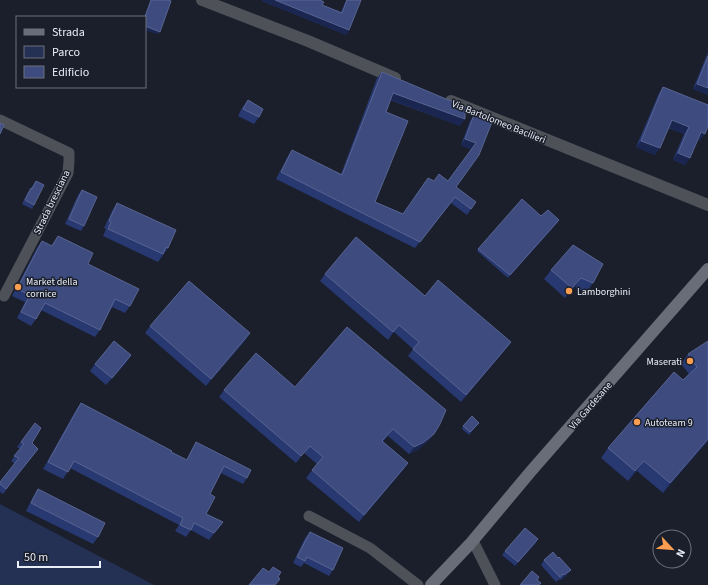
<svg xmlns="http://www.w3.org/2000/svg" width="708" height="585" font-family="'Source Sans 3',sans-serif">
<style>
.green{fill:#243154}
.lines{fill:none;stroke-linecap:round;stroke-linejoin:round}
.minor{stroke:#4e5158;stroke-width:11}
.tertiary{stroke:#4e5158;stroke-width:12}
.secondary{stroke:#696d78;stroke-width:12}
.wall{fill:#283871}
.shaded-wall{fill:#1a264f}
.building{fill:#3d4b7f;stroke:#586492}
.poi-dot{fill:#fb9e51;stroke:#1a1f2b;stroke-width:1.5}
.labels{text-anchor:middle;stroke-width:3;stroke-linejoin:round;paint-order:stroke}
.street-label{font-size:10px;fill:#e9edf6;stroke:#1a1f2b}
.poi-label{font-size:10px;fill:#e9edf6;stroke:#1a1f2b;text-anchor:start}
</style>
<rect width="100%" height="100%" fill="#1a1f2b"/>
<!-- green -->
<path class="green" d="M0 504 154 585H0Z"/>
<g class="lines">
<!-- minor -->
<path class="minor" d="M0 120 69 153V161L68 173 4 296
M309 516 370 548 418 585
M473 541 495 585"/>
<!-- tertiary -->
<path class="tertiary" d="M202 0 308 41 395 78
M451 101 708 205"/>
<!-- secondary -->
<path class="secondary" d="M431 585 470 544 532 470 708 269"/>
</g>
<!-- wall -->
<path class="wall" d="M151 0H168L158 34 145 30V17H144Z
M263 0H320L322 5 341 12 346 0H361L349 30 346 35 262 1Z
M708 52V95L693 89Z
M382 72 460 126 390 100 386 112 375 202 403 214 434 181H448L472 150 461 145 470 121 474 115 492 122 456 187 471 209 467 215 451 203 415 248 276 179 288 156 292 150 341 174 377 78Z
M663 87 700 141 698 140 685 165 673 160 684 134 668 128 655 155 636 147 659 93Z
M248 100 259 117 254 124 238 116 242 108Z
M36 181 34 205 32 209 22 204 28 192 31 188Z
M82 190 84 226 81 231 65 224 78 195Z
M117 203 168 248 158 262 103 236 106 229 104 228 112 211Z
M541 216 558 222 508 278 477 251 478 249Z
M58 236 88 264 130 306 125 313 112 307 100 330 95 337 41 310 36 319 31 326 17 318 25 302 12 296 37 248 42 241 51 246Z
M603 264 593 283 586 293 575 287 565 298 544 279 551 270Z
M325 274 425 296 511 342 505 350 461 402 408 356 413 349 394 332 388 340 320 281Z
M150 326 245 341 206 386 145 333Z
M708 341V441L663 493 637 471 628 481 601 458 608 448 689 374 681 364 688 354Z
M131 355 126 363 106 385 90 371 95 364Z
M295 387 434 434 428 441 419 449 409 454 388 436 383 442 408 463 403 470 359 522 306 478 317 464 304 453 296 463 219 397 224 390Z
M81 403 186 460 192 449 196 442 247 478 243 484 221 473 210 494 206 514 223 522 209 540 191 530 186 537 175 531 179 525 70 468 63 479 43 469 76 410Z
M35 423 32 443 34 454 3 494 0 492V482L15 464 11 461 20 449 17 447Z
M479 423 469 435 462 429 463 426Z
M38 489 98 537 93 544 26 511 33 497Z
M310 532 333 570 329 576 304 563 301 567 293 563 305 538Z
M536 543 515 566 502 555 505 551Z
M544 560 567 575 561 580 560 579 556 582 541 565Z"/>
<!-- shaded-wall -->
<path class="shaded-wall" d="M263 0H275L349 30 346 35 262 1Z
M145 26 160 32 158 34 145 30Z
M697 84 708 88V95L693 89Z
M393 93 465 119 460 126 389 99Z
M672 120 689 127 684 134 667 127Z
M701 132 705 134 700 141 696 139Z
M465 139 476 143 472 150 461 145Z
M641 141 660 148 655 155 636 147Z
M678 153 690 158 685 165 673 160Z
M455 197 451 203 415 248 420 242Z
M559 220 558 222 508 278 510 275Z
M581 278 575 287 565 298 572 288Z
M399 325 394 332 388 340 393 332Z
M250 333 245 341 206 386 211 379Z
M511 342 505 350 461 402 466 395Z
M131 355 126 363 106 385 112 378Z
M393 429 388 436 377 449 382 441Z
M434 434 428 441 419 449 409 454 414 447Z
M708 439V441L663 493 670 483Z
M644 461 637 471 628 481 635 471Z
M408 463 403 470 359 522 364 515Z
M223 522 218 529 209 540 214 533Z
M538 539 536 543 515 566 518 562Z
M571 570 567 575 561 580 564 575Z"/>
<!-- building -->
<path class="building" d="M151 0H168L171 1 160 32 145 26V17Z
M275 0H320L324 2 322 5 342 13 347 0H361L349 30Z
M708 56V88L697 84Z
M382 72 465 107V119L393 93 386 112 408 121 375 202 403 214 428 178 434 181 439 174 448 181 476 143 465 139 474 115 492 122 479 155 456 187 476 202 471 209 455 197 420 242 281 172 292 150 342 175Z
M663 87 708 105V126L705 134 701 132 690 158 678 153 689 127 672 120 660 148 641 141Z
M248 100 263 109 259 117 243 109Z
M0 123 4 125 0 134Z
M36 181 44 185 34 205 25 200 31 188 32 189Z
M82 190 97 197 84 226 69 219Z
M522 199 541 216 548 210 559 220 510 275 478 249Z
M117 203 176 230 168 248 166 247 163 254 108 229 111 222 109 221Z
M58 236 93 253 88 264 139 289 130 306 115 299 100 330 45 303 36 319 21 312 30 295 17 289 42 241 52 246Z
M356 237 425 296 438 280 511 342 466 395 413 349 419 342 399 325 393 332 325 274Z
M573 245 603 264 593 283 581 278 572 288 551 270Z
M189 281 250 333 211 379 150 326Z
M347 327 446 410 440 424 434 434 424 442 414 447 393 429 382 441 408 463 364 515 312 470 323 457 310 446 301 456 224 390 256 353 295 387Z
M114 341 131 355 112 378 95 364Z
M708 341V439L670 483 644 461 635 471 608 448 674 372 683 380 697 367 688 354Z
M81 403 172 451 171 452 187 460 196 442 251 470 247 478 224 466 210 494 215 497 206 514 223 522 214 533 194 523 191 530 180 525 183 518 74 461 68 472 48 462Z
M472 416 479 423 470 432 463 426Z
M35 423 41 428 32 443 38 449 6 489 0 484V482L19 458 14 456 24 444 21 442Z
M38 489 105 523 98 537 31 503Z
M525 528 538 539 518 562 505 551Z
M310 532 343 548 333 570 307 557 305 561 297 557Z
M553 552 558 558 559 557 571 570 564 575 563 574 560 577 544 560Z
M273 567 281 572 278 577 280 579 275 585H249L263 568 269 572Z
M532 571 539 577 537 580 541 583 539 585H520Z"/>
<!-- markers -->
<g class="poi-dot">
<circle cx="18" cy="287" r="4"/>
<circle cx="569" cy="291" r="4"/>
<circle cx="690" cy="361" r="4"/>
<circle cx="637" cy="422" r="4"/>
</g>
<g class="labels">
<!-- street labels -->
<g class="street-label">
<text transform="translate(499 121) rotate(22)" y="4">Via Bartolomeo Bacilieri</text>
<text transform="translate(51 202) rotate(-64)" y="4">Strada bresciana</text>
<text transform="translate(590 405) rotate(-49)" y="4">Via Gardesane</text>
</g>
<!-- poi labels -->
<g class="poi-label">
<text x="26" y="285">Market della<tspan x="26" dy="12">cornice</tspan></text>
<text x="577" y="295">Lamborghini</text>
<text x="682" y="365" text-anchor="end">Maserati</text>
<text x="645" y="426">Autoteam 9</text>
</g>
</g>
<!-- legend -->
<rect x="16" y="16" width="130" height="72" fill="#1a1f2b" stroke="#6d717c"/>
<rect x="24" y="29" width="20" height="6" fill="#696d78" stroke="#6d717c"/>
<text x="52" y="36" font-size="12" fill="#e9edf6">Strada</text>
<rect x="24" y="46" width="20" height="12" fill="#243154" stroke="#6d717c"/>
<text x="52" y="56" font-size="12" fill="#e9edf6">Parco</text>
<rect x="24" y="66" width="20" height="12" fill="#3d4b7f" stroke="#6d717c"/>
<text x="52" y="76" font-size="12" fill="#e9edf6">Edificio</text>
<!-- north arrow -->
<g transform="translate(672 549) rotate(116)"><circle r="19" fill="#1a1f2b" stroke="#6d717c"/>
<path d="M0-3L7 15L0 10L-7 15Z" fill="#fb9e51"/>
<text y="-6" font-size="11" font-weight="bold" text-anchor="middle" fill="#e9edf6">N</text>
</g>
<!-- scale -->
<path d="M18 561v6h82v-6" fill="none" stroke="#e9edf6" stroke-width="2"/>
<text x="24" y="561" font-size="12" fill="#e9edf6" stroke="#1a1f2b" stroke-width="3" paint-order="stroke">50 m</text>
</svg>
